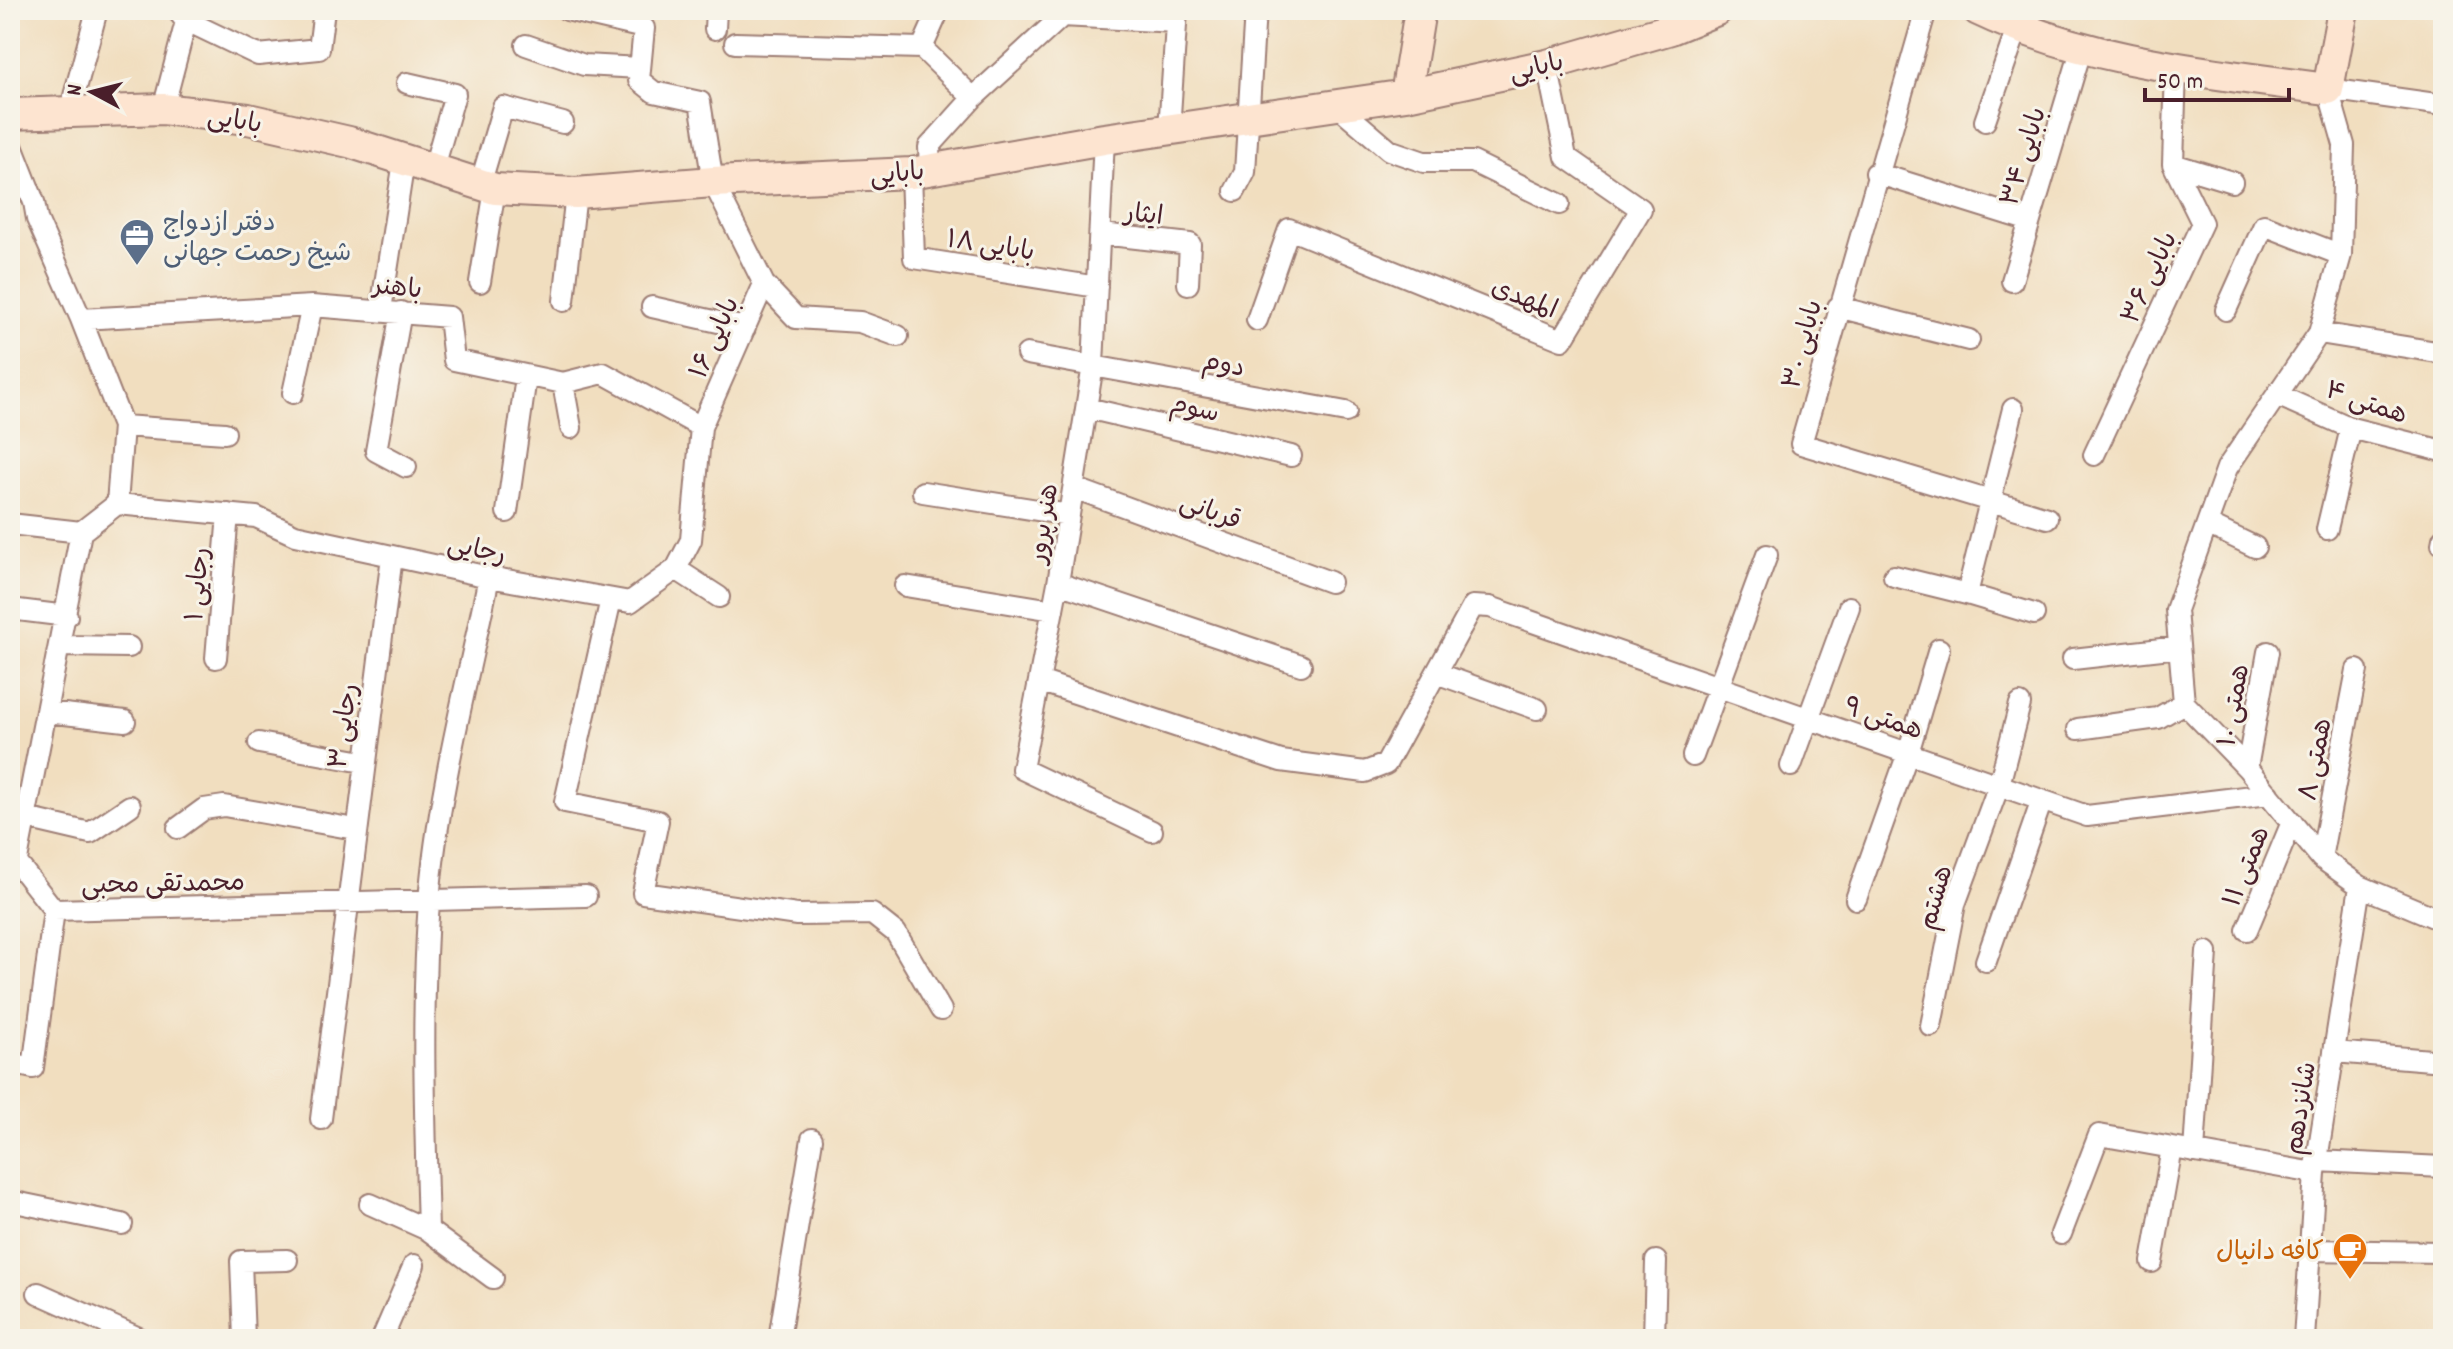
<svg xmlns="http://www.w3.org/2000/svg" width="2453" height="1349" font-family="Dekko,'Playpen Sans Arabic',sans-serif">
<style>
.lines{fill:none;stroke-linecap:round;stroke-linejoin:round}
.street-casing{stroke:#9e7e75;stroke-width:24}
.secondary-casing{stroke:#9e7e75;stroke-width:34}
.street{stroke:#fff;stroke-width:20}
.secondary{stroke:#fde4d0;stroke-width:30}
.labels{text-anchor:middle;stroke-width:6;stroke-linejoin:round;paint-order:stroke}
.street-label{font-size:26px;fill:#4a1f2b;stroke:#f7f3e8}
.service-label{font-size:26px;fill:#4e5e75;stroke:#f7f3e8;text-anchor:start}
.food-label{font-size:26px;fill:#c56008;stroke:#f7f3e8;text-anchor:end}
</style>
<rect width="100%" height="100%" fill="#f7f3e8"/>
<filter id="ink" filterUnits="userSpaceOnUse"><feTurbulence type="fractalNoise" baseFrequency=".0125" numOctaves="2"/><feDisplacementMap in="SourceGraphic" scale="16" xChannelSelector="R" yChannelSelector="G"/><feConvolveMatrix kernelMatrix="1 2 1 2 8 2 1 2 1" color-interpolation-filters="sRGB"/></filter>
<filter id="wash" filterUnits="userSpaceOnUse"><feTurbulence type="fractalNoise" baseFrequency=".006" numOctaves="4" result="noise"/><feDisplacementMap in="SourceGraphic" scale="32" xChannelSelector="R" yChannelSelector="G"/><feGaussianBlur stdDeviation="1.8" result="paint"/><feColorMatrix in="noise" values="0 0 0 0 0 0 0 0 0 0 0 0 0 0 0 0 0 1.4 0 .05"/><feComposite in="paint" operator="in"/></filter>
<g filter="url(#wash)">
<rect width="100%" height="100%" fill="#f1debf"/>
</g>
<g filter="url(#ink)">
<g class="lines">
<!-- street casing -->
<g class="street-casing">
<path id="street" d="M177 10 185 20 258 55 319 49 324 10
M1926 10 1801 444 2047 518
M1062 16 1176 22
M715 29 716 10
M735 43 922 48 973 98
M526 45 584 65 640 68
M922 48 939 10
M407 83 455 94 433 171
M2443 105 2328 89 2344 145 2341 255 2319 333 2227 468 2176 610 2184 703 2247 768 2321 858 2360 886 2443 921
M1339 107 1389 150 1424 162H1473L1559 204
M163 109 189 10
M70 111 97 10
M1985 121 2017 29 2034 10
M1169 130 1177 10
M1104 139 1093 365 1058 583 1022 769 1152 831
M10 141 34 202 37 219 81 319 123 426 117 504 81 532 17 860
M2173 164 2232 182
M930 170 929 147 973 98 1069 10
M911 173 914 258 1097 287
M1876 173 2030 221
M480 185 503 107 563 123
M1235 191 1245 172 1255 10
M1101 234 1190 244 1188 284
M2012 281 2082 47
M480 282 495 189
M764 284 796 318 860 322 898 336
M564 301 576 193
M652 307 745 328
M1838 307 1969 340
M381 310 404 161
M2226 310 2264 225 2341 255
M401 312 376 451 406 467
M81 319 312 306 449 317 454 360 563 383 603 373 701 427
M1257 320 1289 229 1562 340 1641 209 1566 157 1547 65
M2319 333 2443 353
M1027 354 1346 412
M563 383 571 428
M293 393 312 306
M2277 395 2351 428 2443 451
M1087 408 1291 456
M123 426 225 433
M2094 455 2202 223 2173 164 2176 68
M1074 488 1330 582
M923 492 1069 515
M117 504 256 517 295 535 489 577 630 602 676 569 691 540 701 427 764 284 713 182 700 102 654 92 639 80 644 28 567 10
M507 512 526 377
M10 524 81 532
M2207 524 2255 547
M2327 529 2351 428
M2442 544 2443 539
M676 569 719 597
M1894 576 1967 594 2013 409
M1058 583 1301 665
M905 586 1053 610
M1967 594 2034 614
M611 599 565 802 658 821 643 893 797 915 872 914 896 933 941 1010
M10 609 67 616
M61 646 129 647
M216 658 228 514
M2073 659 2179 647
M1436 673 1537 709
M1039 681 1281 761 1365 772 1386 764 1473 606 1490 607 2087 816 2269 794
M47 712 125 721
M2078 729 2158 718 2184 703
M259 743 363 762
M1693 756 1767 555
M1791 766 1849 607
M2247 768 2268 652
M26 818 90 833 130 806
M178 828 204 809 224 806 355 829
M10 854 54 910 586 896
M2321 858 2357 670
M1856 899 1908 753 1939 649
M2247 930 2292 822
M1986 961 2042 800
M1931 1026 1955 904 1999 785 2020 704
M2334 1052 2443 1061
M10 1063 33 1068 54 910
M321 1119 392 556
M2194 1152 2207 952
M2317 1161 2443 1167
M10 1201 122 1224
M370 1204 428 1230 493 1278
M428 1230C425 1120 421 1011 429 901 438 792 467 684 489 577
M2061 1234 2099 1135 2315 1173
M2307 1250 2443 1252
M2152 1262 2172 1148
M38 1293 141 1339
M244 1339 241 1261 287 1260
M382 1339 414 1265
M779 1339 812 1139
M1654 1339 1656 1261
M2304 1339 2315 1173 2360 886"/>
</g>
<!-- secondary casing -->
<g class="secondary-casing">
<path id="secondary" d="M1978 10C2087 62 2210 73 2328 89L2343 10
M1406 95 1420 10
M10 114 163 109 248 119 349 142 495 189 576 193 713 182 911 173 1104 139 1406 95 1547 65 1671 29 1717 10"/>
</g>
<!-- street -->
<use href="#street" class="street"/>
<!-- secondary -->
<use href="#secondary" class="secondary"/>
</g>
</g>
<!-- icons -->
<defs>
<g id="office-pin" transform="scale(1.8)"><path d="M0 17L-7.5 6A9.5 9.5 0 1 1 7.5 6Z" fill="#5c6f8a" stroke="#f7f3e8"/><path d="M-6-3h4V-5.5h4V-3h4V5H-6ZM-1-4.5V-3h2v-1.5ZM-6 0V1H6V0Z" fill="#fff"/></g>
<g id="cafe-pin" transform="scale(1.8)"><path d="M0 17L-7.5 6A9.5 9.5 0 1 1 7.5 6Z" fill="#e8710a" stroke="#f7f3e8"/><path d="M-5.5-4.5H6V0H3Q3 3.5 0 3.5H-2.5Q-5.5 3.5-5.5 0ZM3-3.2v2h1.7v-2ZM-6 4.5H4V6H-6Z" fill="#fff"/></g>
</defs>
<g fill-rule="evenodd">
<use href="#office-pin" x="137" y="236"/>
<use href="#cafe-pin" x="2350" y="1250"/>
</g>
<g class="labels">
<!-- street labels -->
<g class="street-label">
<text transform="translate(1536 66) rotate(-13)" y="9">بابایی</text>
<text transform="translate(235 119) rotate(9)" y="9">بابایی</text>
<text transform="translate(2022 156) rotate(-73)" y="9">بابایی ۳۴</text>
<text transform="translate(897 172) rotate(-5)" y="9">بابایی</text>
<text transform="translate(1144 213) rotate(6)" y="9">ایثار</text>
<text transform="translate(991 244) rotate(9)" y="9">بابایی ۱۸</text>
<text transform="translate(2148 277) rotate(-65)" y="9">بابایی ۳۶</text>
<text transform="translate(398 286) rotate(6)" y="9">باهنر</text>
<text transform="translate(1525 297) rotate(22)" y="9">المهدی</text>
<text transform="translate(713 337) rotate(-66)" y="9">بابایی ۱۶</text>
<text transform="translate(1801 344) rotate(-75)" y="9">بابایی ۳۰</text>
<text transform="translate(1224 363) rotate(11)" y="9">دوم</text>
<text transform="translate(2367 401) rotate(19)" y="9">همتی ۴</text>
<text transform="translate(1195 407) rotate(13)" y="9">سوم</text>
<text transform="translate(1211 510) rotate(20)" y="9">قربانی</text>
<text transform="translate(1042 523) rotate(-81)" y="9">هنر پرور</text>
<text transform="translate(477 548) rotate(12)" y="9">رجایی</text>
<text transform="translate(196 584) rotate(-85)" y="9">رجایی ۱</text>
<text transform="translate(2232 705) rotate(-80)" y="9">همتی ۱۰</text>
<text transform="translate(1884 717) rotate(19)" y="9">همتی ۹</text>
<text transform="translate(342 726) rotate(-82)" y="9">رجایی ۳</text>
<text transform="translate(2314 759) rotate(-79)" y="9">همتی ۸</text>
<text transform="translate(2245 866) rotate(-68)" y="9">همتی ۱۱</text>
<text transform="translate(163 882) rotate(-1)" y="9">محمدتقی محبی</text>
<text transform="translate(1934 897) rotate(-74)" y="9">هشتم</text>
<text transform="translate(2299 1108) rotate(-81)" y="9">شانزدهم</text>
</g>
<!-- service labels -->
<g class="service-label">
<text x="163" y="230">دفتر ازدواج<tspan x="163" dy="30">شیخ رحمت جهانی</tspan></text>
</g>
<!-- food labels -->
<g class="food-label">
<text x="2324" y="1259">کافه دانیال</text>
</g>
</g>
<!-- margin -->
<rect width="2453" height="1349" fill="none" stroke="#f7f3e8" stroke-width="40"/>
<!-- north arrow -->
<g transform="translate(92 92) rotate(277)" stroke="#f7f3e8" stroke-width="6" paint-order="stroke">
<path d="M0-6L14 30L0 20L-14 30Z" fill="#4a1f2b"/>
<text y="-12" font-size="22" font-weight="bold" text-anchor="middle" fill="#4a1f2b">N</text>
</g>
<!-- scale -->
<path d="M2145 88v12h144v-12" fill="none" stroke="#4a1f2b" stroke-width="4"/>
<text x="2157" y="88" font-size="24" fill="#4a1f2b" stroke="#f7f3e8" stroke-width="6" paint-order="stroke">50 m</text>
</svg>
